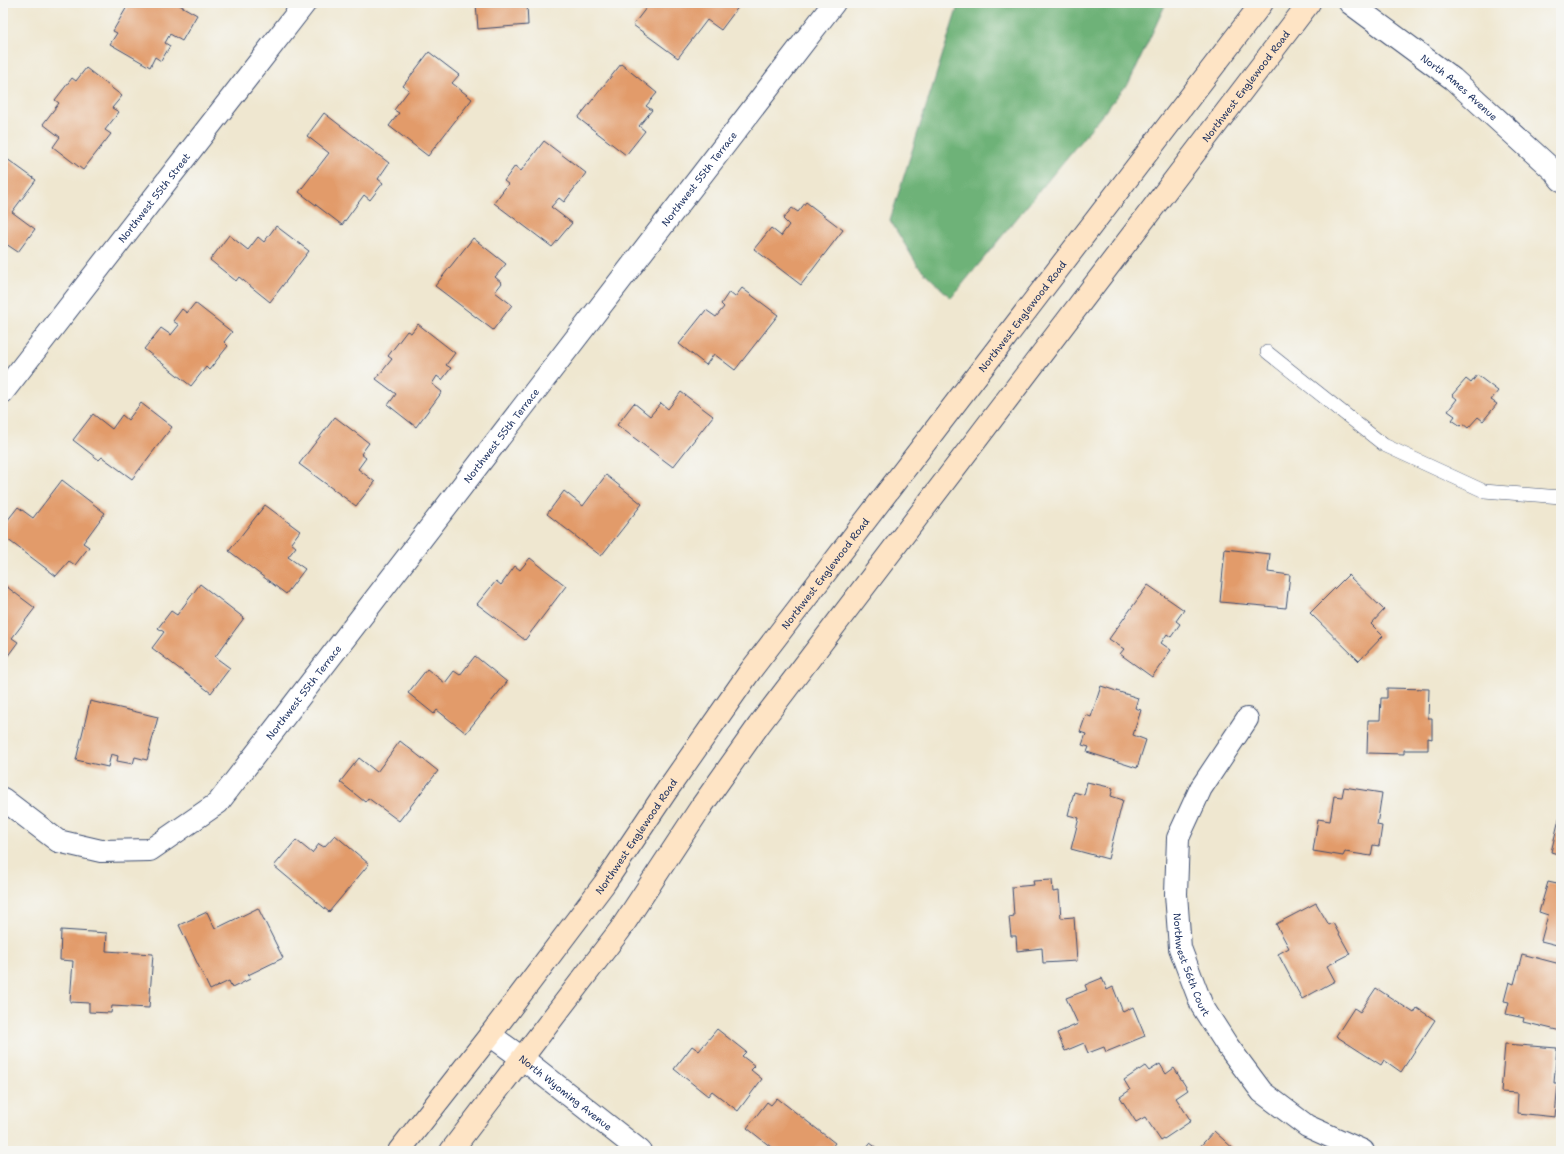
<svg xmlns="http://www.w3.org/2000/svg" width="1564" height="1154" font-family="'Shantell Sans',sans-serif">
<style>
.forest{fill:#6eb278;stroke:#44706b}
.building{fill:#e29b6a}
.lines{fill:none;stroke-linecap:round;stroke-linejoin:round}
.lane-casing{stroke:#3b4b6f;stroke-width:14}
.street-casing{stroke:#3b4b6f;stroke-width:24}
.secondary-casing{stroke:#3b4b6f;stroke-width:24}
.lane{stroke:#fff;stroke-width:13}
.street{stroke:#fff;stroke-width:22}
.secondary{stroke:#fee4c5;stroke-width:22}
.labels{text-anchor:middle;stroke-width:3;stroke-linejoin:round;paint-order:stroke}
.street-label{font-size:10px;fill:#1b2f5e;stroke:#f6f6f2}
</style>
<rect width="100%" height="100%" fill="#f6f6f2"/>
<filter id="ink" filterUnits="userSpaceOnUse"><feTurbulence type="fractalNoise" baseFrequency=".025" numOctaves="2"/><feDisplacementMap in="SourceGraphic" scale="8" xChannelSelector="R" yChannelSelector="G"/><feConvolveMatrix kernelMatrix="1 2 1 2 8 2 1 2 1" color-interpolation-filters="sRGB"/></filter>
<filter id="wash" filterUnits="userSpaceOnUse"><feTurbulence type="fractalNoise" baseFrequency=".012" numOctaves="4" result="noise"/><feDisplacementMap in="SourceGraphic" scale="16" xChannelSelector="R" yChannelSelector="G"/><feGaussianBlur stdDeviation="0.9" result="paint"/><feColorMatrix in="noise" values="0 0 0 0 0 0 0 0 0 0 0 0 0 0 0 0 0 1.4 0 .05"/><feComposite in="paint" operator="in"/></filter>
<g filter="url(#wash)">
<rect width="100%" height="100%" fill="#efe7d0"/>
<!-- forest -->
<path class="forest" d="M959 3H1166L1130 81 951 298 918 266 890 220Z"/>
<g id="blocks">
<!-- building -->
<path class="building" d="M135 3H176L197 15 182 41 170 34 165 43 170 46 161 61 155 57 150 67 110 44 117 33 113 31 128 5 132 7Z
M476 3H527L528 25 478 29Z
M650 3H734L739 6 721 30 707 20 678 58 633 25Z
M429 52 459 75 452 83 472 99 428 156 389 126 399 113 394 110 409 90 403 86Z
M621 64 657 93 646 106 652 110 639 126 645 131 626 155 578 118Z
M86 68 122 96 112 108 119 112 105 130 111 134 83 170 53 147 60 137 43 124 59 103 55 100 72 78 76 81Z
M324 113 389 163 378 179 383 183 370 200 364 195 342 225 299 192 329 153 307 136Z
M544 141 586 173 564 202 559 198 551 207 572 223 552 247 494 203 508 184 504 181 515 166 521 171Z
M3 156 36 180 12 212 35 229 18 252 3 242Z
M806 202 843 230 801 285 754 249 771 228 781 236 789 225 783 219 792 208 798 212Z
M276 226 309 251 270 302 239 277 236 281 210 260 229 235 248 250 258 237 264 242Z
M473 238 506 264 495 277 502 283 495 292 512 305 493 330 435 286Z
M742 288 778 315 735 370 714 354 706 365 679 344 706 310 716 317 724 307 721 304 729 292 735 297Z
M195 303 232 332 224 342 228 346 209 370 206 367 191 386 144 349 161 328 171 335 179 325 173 321 182 309 187 313Z
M418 324 455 353 446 365 451 368 442 380 437 376 432 384 442 392 416 427 388 405 396 394 376 379 392 359 388 356 407 331 411 333Z
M1477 375 1498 391 1491 400 1497 404 1483 421 1478 417 1468 428 1463 424 1461 426 1452 420 1455 416 1448 411 1457 399 1452 395 1466 379 1471 383Z
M681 392 713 416 673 467 617 425 634 403 650 416 661 403 668 409Z
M141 403 172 427 132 479 102 457 99 460 73 440 93 414 112 429 122 415 128 420Z
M335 417 369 443 361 454 366 458 358 469 375 482 356 506 299 464Z
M606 475 642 504 601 556 547 514 564 491 583 506Z
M62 480 105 513 83 543 89 547 75 565 69 561 56 576 3 536V526L18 507 33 518Z
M265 505 300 531 291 543 296 547 288 557 305 569 286 594 229 551Z
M1225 549 1270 554 1268 572 1290 575 1286 608 1220 602Z
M530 558 566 586 525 640 477 604 496 581 501 585 515 566 520 570Z
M1348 575 1384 610 1371 624 1383 636 1359 661 1310 613Z
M3 584 35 608 12 638 18 642 4 661 3 660Z
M200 584 244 618 215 657 230 668 211 693 152 648 164 632 158 628 171 611 177 615Z
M1148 585 1184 610 1176 621 1180 624 1171 637 1167 634 1161 643 1171 650 1152 677 1120 654 1124 649 1109 639Z
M475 656 507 682 466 733 437 710 434 714 408 693 427 669 445 683 454 671 460 675Z
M1101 686 1138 698 1135 708 1141 710 1133 735 1146 740 1137 768 1087 752 1089 747 1082 745 1086 734 1080 732 1086 715 1091 717Z
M1387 688 1429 689 1428 718H1432V739L1428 738V750H1404V754L1367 753 1368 720H1380L1381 698H1387Z
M90 701 158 717 147 760 135 757 133 764 117 761 118 756 111 754 108 767 76 760Z
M400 741 438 771 399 821 368 798 365 802 340 782 359 758 377 772Z
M1087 782 1113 788 1111 796 1123 800 1108 859 1071 849 1079 818 1068 815 1074 792 1084 795Z
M1344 787 1382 793 1377 825 1382 826 1379 846 1373 845 1371 856 1345 852 1343 856 1313 851 1318 819 1330 821 1334 796 1342 797Z
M1560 815 1561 816V855L1551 852Z
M335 835 369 864 329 912 274 866 296 840 312 853 319 844 324 847Z
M1559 874 1561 875V946L1541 941 1548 915 1539 912 1548 882 1557 884Z
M1052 880 1053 892 1059 891 1061 918 1074 917 1077 961 1043 963 1042 948 1017 951 1016 936H1011L1009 917 1014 916 1012 887 1034 885 1033 881Z
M1316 903 1329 925 1333 923 1350 954 1327 966 1335 981 1302 999 1278 954 1289 948 1276 924Z
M258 908 283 958 248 975 250 979 232 988 229 981 210 990 179 925 207 912 215 929Z
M61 930 107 933 106 951 153 954 149 1008 112 1006 111 1013 89 1012V1003L70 1002 73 961 60 960Z
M1522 954 1560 964 1558 973H1561V986L1558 1000 1561 1001V1031L1523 1022 1524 1018 1506 1014 1509 1002 1504 1001 1509 982 1514 984Z
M1102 978 1107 990 1113 987 1123 1012 1133 1007 1145 1036 1106 1052 1104 1047 1088 1053 1084 1043 1065 1051 1057 1033 1078 1024 1066 998 1087 990 1085 985Z
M1376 988 1414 1013 1417 1008 1435 1020 1401 1072 1384 1060 1381 1065 1336 1036 1354 1008 1360 1012Z
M717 1029 746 1052 742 1056 755 1066 751 1070 762 1079 738 1111 712 1091 708 1096 674 1069 692 1046 699 1051Z
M1505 1044 1557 1048 1554 1083H1558L1555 1117 1517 1113 1518 1093 1501 1092Z
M1160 1064 1166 1074 1174 1068 1188 1090 1176 1098 1191 1121 1161 1141 1145 1117 1136 1122 1120 1097 1130 1090 1124 1080 1145 1066 1149 1071Z
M777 1098 835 1143 829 1151H776L747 1128 767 1102 771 1105Z
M1214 1131 1236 1151H1196Z
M870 1143 881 1151H864Z"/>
</g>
</g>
<g filter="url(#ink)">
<use href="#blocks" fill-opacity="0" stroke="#3b4b6f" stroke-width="1"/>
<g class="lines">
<!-- lane casing -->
<g class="lane-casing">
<path id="lane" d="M1267 352 1384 445 1484 491 1561 497"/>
</g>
<!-- street casing -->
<g class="street-casing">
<g id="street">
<path id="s1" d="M1350 3 1453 79 1554 171 1561 180"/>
<path id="s2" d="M3 392 305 3"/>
<path id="s3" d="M1247 719 1201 788 1178 838 1176 894 1180 948 1202 1006 1227 1045 1262 1092 1307 1126 1363 1151"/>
<path id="s4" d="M3 799 58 841 101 851 150 850 218 803 834 3"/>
<path id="s5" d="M490 1035 522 1058 640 1151"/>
</g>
</g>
<!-- secondary casing -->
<g class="secondary-casing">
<g id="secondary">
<path id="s6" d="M399 1151 490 1035 604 884 665 793 751 670 1262 3"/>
<path id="s7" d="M451 1151 620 930 701 807 759 725 1309 3"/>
</g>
</g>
<!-- lane -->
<use href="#lane" class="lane"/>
<!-- street -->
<use href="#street" class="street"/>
<!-- secondary -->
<use href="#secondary" class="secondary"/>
</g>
</g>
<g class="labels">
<!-- street labels -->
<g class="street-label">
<text dy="4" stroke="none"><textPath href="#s7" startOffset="1329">Northwest Englewood Road</textPath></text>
<text dy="4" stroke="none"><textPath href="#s1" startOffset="138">North Ames Avenue</textPath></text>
<text dy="4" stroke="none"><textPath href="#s4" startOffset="1033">Northwest 55th Terrace</textPath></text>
<text dy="4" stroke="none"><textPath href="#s2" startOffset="246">Northwest 55th Street</textPath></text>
<text dy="4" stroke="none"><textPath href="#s6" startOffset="1042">Northwest Englewood Road</textPath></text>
<text dy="4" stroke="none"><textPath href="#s4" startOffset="709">Northwest 55th Terrace</textPath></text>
<text dy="4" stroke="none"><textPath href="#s6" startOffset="718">Northwest Englewood Road</textPath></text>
<text dy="4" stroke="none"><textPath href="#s4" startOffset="385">Northwest 55th Terrace</textPath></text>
<text dy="4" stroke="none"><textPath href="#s6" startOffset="394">Northwest Englewood Road</textPath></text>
<text dy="4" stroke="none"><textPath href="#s3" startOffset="267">Northwest 56th Court</textPath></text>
<text dy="4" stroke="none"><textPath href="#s5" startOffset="95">North Wyoming Avenue</textPath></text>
</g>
</g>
<!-- margin -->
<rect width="1564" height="1154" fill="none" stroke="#f6f6f2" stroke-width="16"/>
</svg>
